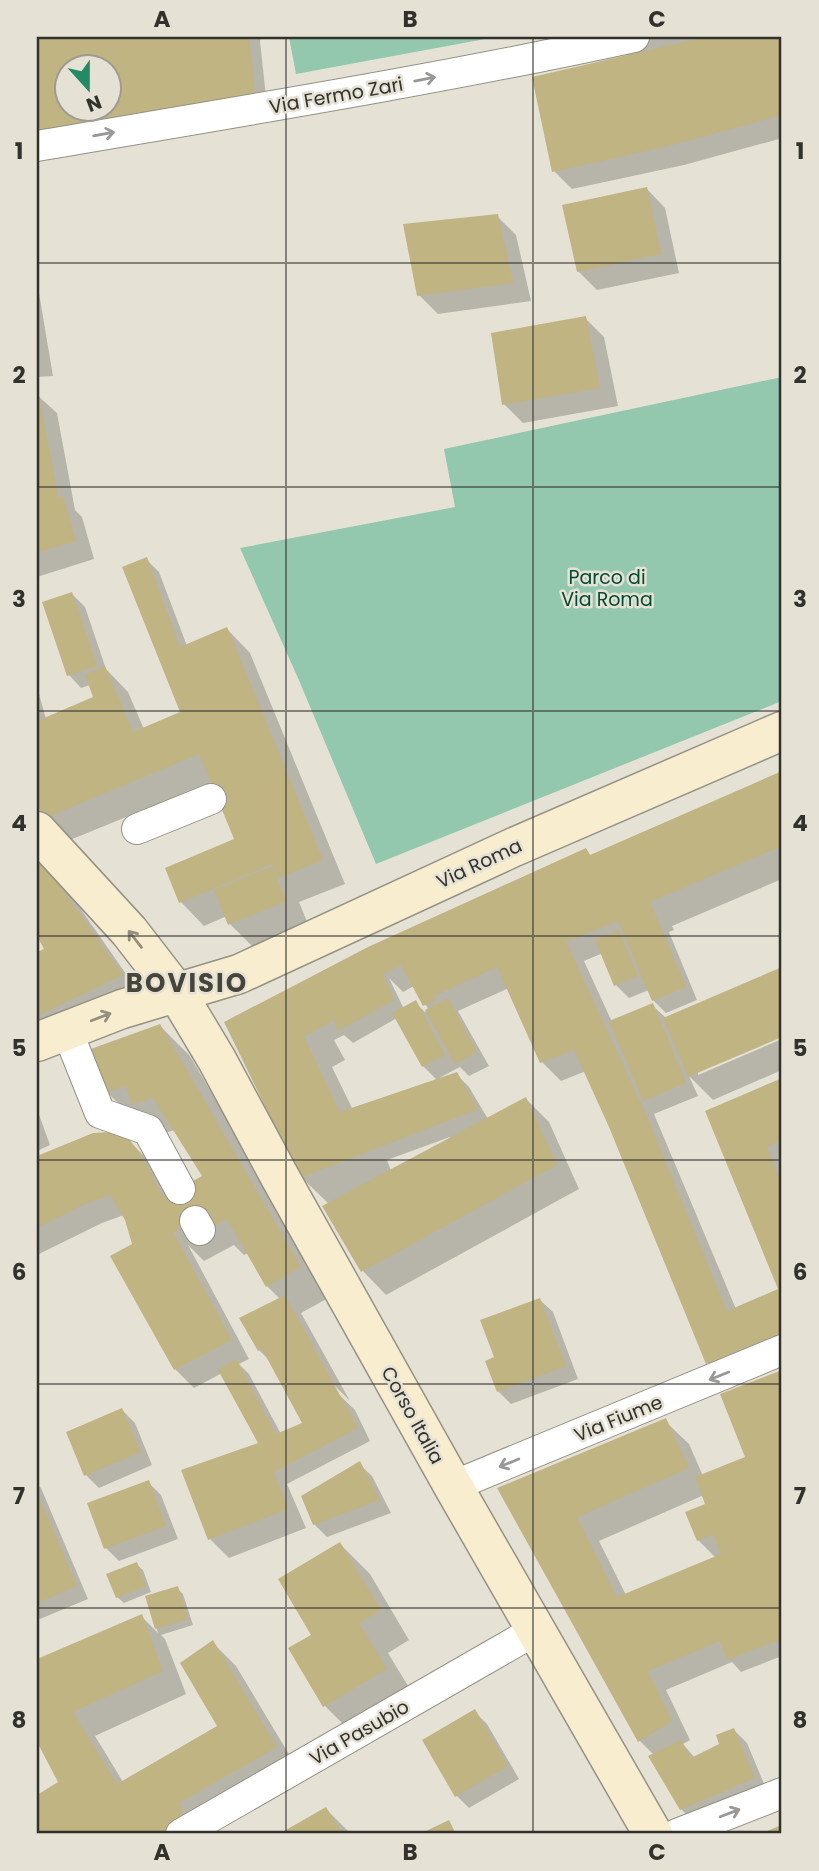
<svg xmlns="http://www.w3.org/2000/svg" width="819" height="1871" font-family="Poppins,sans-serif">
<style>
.green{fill:#93c8ae}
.shadow{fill:#0003;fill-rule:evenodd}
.building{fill:#c0b482;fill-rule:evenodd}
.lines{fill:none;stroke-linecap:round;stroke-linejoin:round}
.street-casing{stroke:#949185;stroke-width:32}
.secondary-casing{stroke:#949185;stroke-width:41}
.street{stroke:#fff;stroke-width:30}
.secondary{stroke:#f8edce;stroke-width:38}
.oneway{stroke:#999896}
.oneway2{stroke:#968f7d}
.grid{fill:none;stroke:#33312c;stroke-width:2;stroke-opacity:0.55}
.labels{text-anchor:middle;stroke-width:5;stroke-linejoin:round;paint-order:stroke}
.street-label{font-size:19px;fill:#33312c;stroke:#e5e2d5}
.park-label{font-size:19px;fill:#004b32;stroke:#e5e2d5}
.district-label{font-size:26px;font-weight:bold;letter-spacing:2px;fill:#47453a;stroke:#e5e2d5}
.neatline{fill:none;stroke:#33312c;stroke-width:2.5}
.grid-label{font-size:23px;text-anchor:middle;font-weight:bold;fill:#33312c}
</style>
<rect width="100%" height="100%" fill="#e5e2d5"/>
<!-- green -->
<path class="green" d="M289 37H496L296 74Z
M782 377V701L376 864 298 678 240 548 455 507 444 449Z"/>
<!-- shadow -->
<path class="shadow" d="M37 37H261L260 41 267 106 37 156ZM66 66H108V108H66Z
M609 37H782V151L779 139 684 165 572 189 554 171 629 58Z
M647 189 665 208 679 273 597 290 578 271Z
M497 216 516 235 531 301 438 314 419 295Z
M37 281 53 376 37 377Z
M585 318 604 337 618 406 523 423 504 404Z
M37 395 57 413 75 510 82 517 94 559 37 577Z
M147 560 159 572 187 646 227 629 250 653 345 884 299 902 308 924 253 947 230 924 227 916 204 926 181 902 236 840 212 782 70 840 46 817 37 803V687L46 719 95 698 90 685 81 688 69 675 72 594 85 607 106 669 128 692 144 729 183 713Z
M782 773V879L672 926 674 930 669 932 697 1000 666 1013 653 1000 649 990 629 998 616 985 603 953 584 961 612 1022 652 1005 666 1018 782 969V1035L698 1071V1075L782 1039V1070L713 1100 689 1076 698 1096 654 1114 736 1309 781 1290 707 1111 782 1080V1359L727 1381 708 1363 611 1126 586 1071 561 1081 542 1062 509 988 458 1011 489 1066 469 1076 460 1067 439 1078 440 1079 456 1074 469 1087 488 1119 526 1099 549 1122 579 1189 386 1295 363 1271 325 1206 329 1204 301 1177 227 1023 585 850 591 856ZM389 978 403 992 414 986 429 1010 425 1012 416 1003 404 1009ZM397 1018 423 1066 437 1080 352 1108 332 1067 345 1060 334 1040 344 1035 353 1043ZM450 1137 451 1139 391 1171 387 1160Z
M40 859 59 878 140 994 37 1043V954L47 950 37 933V860Z
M160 1026 190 1056 330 1297 301 1313 350 1401 333 1384 330 1386 355 1410 370 1441 287 1484 306 1528 229 1558 210 1539 183 1471 263 1451 222 1373 194 1388 175 1369 124 1215 102 1223 37 1255V1158L93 1135 128 1140 148 1160 170 1195 204 1177 175 1130 164 1133 137 1122 107 1092ZM188 1245 204 1261 234 1245 244 1255 248 1253 267 1286 280 1299 259 1350 270 1361 305 1423 281 1434 249 1374 239 1364 249 1359Z
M37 1109 50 1145 37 1151Z
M540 1300 553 1312 578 1379 511 1404 498 1391 496 1358Z
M782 1371V1656L741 1672 732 1662 666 1690 690 1740 683 1744 695 1758 722 1745 734 1730 747 1743 767 1791 694 1822 681 1809 654 1755 640 1741 499 1488 665 1421 689 1444 703 1476 747 1458 749 1385ZM704 1495 708 1505 698 1540 716 1558 626 1595 599 1541Z
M122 1410 135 1423 152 1465 99 1488 86 1475Z
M359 1464 372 1476 391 1513 327 1537 314 1524Z
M148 1482 161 1495 178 1539 119 1561 106 1548Z
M37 1484 41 1488 88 1599 40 1619 37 1616Z
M340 1544 370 1574 409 1640 388 1653 416 1699 354 1735 324 1705 314 1635Z
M136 1564 143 1570 151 1592 124 1603 117 1597Z
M177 1588 183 1594 193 1625 161 1635 165 1639 186 1694 95 1736 123 1782 219 1727 213 1643 236 1666 299 1771 205 1834H37V1797L61 1783 37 1739V1661L141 1616 158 1633 147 1597Z
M474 1711 487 1724 519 1779 469 1808 456 1795Z
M326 1809 351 1834H282Z"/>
<!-- building -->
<path class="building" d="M37 37H249L255 94 65 129 37 131ZM66 66H108V108H66Z
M706 37H782V115L665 147 552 172 532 77Z
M647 187 661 254 577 272 562 205Z
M498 214 513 283 417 296 403 224Z
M586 316 600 388 502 405 491 333Z
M38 390 58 497 63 496 76 541 37 553Z
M147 557 180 647 227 627 323 860 278 878 272 864 179 903 165 868 234 839 199 754 45 818 37 806V721L93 697 85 675 105 666 133 732 180 712 122 567Z
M72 592 97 666 67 676 42 602Z
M782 771V846L650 902 686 987 652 1001 618 921 566 942 645 1112 727 1311 778 1289 705 1111 782 1078V1140L767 1147 782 1185V1333L706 1364 609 1127 574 1050 540 1063 497 967 434 996 436 1000 423 1006 401 965 383 974 394 1000 338 1031 334 1020 304 1037 340 1112 457 1072 478 1109 300 1178 224 1022 368 947 586 848 590 855Z
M40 857 123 975 37 1016V952L44 949 37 936V858Z
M272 866 286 901 228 925 214 890Z
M619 930 638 976 614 986 595 940Z
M782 967V1037L688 1077 663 1018Z
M448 998 477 1052 455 1064 425 1010Z
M416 1000 445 1055 422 1067 392 1013Z
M653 1003 686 1083 643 1101 609 1021Z
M160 1024 301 1267 266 1287 227 1219 213 1227 207 1214 173 1232 232 1340 174 1370 110 1256 132 1244 125 1220 110 1195 83 1205 37 1228V1156L93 1133 112 1132 129 1139 143 1157 163 1197 202 1176 153 1098 132 1104 125 1086 106 1093 88 1050Z
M526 1097 557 1165 361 1272 322 1206Z
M285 1295 358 1428 274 1472 288 1509 208 1540 181 1470 258 1443 218 1370 236 1359 276 1434 302 1423 262 1349 258 1351 239 1318Z
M540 1298 566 1366 497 1392 485 1361 494 1357 480 1320Z
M782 1370V1639L727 1660 720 1641 648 1671 672 1721 638 1742 497 1488 666 1418 689 1468 577 1517 617 1597 721 1554 713 1534 697 1541 685 1512 705 1504 695 1477 745 1457 720 1394Z
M122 1408 141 1452 84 1476 66 1432Z
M360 1461 380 1500 313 1525 301 1496Z
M149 1480 166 1526 104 1549 87 1503Z
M37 1492 77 1586 37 1603Z
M340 1542 381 1610 359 1623 387 1669 323 1707 288 1648 311 1635 278 1579Z
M137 1562 146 1586 116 1598 106 1574Z
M178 1586 188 1619 155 1629 145 1596Z
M142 1614 163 1671 73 1712 117 1784 217 1726 180 1663 213 1640 277 1747 179 1803 183 1810 179 1823 157 1834H37V1795L58 1782 37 1742V1659Z
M475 1709 508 1766 455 1797 422 1740Z
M734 1728 755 1778 680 1810 648 1756 681 1740 691 1758 719 1744 716 1735Z
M326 1807 343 1834H279Z
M449 1820 456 1834H428L426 1831Z
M779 1826 782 1834H760Z"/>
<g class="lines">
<!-- street casing -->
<g class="street-casing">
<path id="street" d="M37 146C236 112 436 80 634 37
M137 829 211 799
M74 1048 100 1113 148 1130 180 1189
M195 1221 200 1230
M453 1486 782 1350
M181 1834 536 1630
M677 1834 782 1793"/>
</g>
<!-- secondary casing -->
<g class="secondary-casing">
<path id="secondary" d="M37 831 129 931 177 993 217 1060 281 1179 453 1486 653 1834
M37 1042 122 1009 239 974 514 847 782 731"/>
</g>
<!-- street -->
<use href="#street" class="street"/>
<!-- secondary -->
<use href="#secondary" class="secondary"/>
</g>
<!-- one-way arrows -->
<defs><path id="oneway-shaft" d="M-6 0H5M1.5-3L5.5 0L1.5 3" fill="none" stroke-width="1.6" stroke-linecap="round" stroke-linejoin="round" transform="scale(1.75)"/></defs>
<g class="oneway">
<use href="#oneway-shaft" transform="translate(425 79) rotate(-11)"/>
<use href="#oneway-shaft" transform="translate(104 134) rotate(-10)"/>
<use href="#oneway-shaft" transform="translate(719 1376) rotate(158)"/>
<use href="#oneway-shaft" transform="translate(509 1463) rotate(158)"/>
<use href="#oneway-shaft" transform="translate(730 1813) rotate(-21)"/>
</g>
<g class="oneway2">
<use href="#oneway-shaft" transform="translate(135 939) rotate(-128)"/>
<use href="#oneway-shaft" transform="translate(101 1017) rotate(-21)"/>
</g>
<!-- grid -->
<path class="grid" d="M286 37V1834M533 37V1834M37 263H782M37 487H782M37 711H782M37 936H782M37 1160H782M37 1384H782M37 1608H782"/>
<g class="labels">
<!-- street labels -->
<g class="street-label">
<text transform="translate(336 95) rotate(-10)" y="7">Via Fermo Zari</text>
<text transform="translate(479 863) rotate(-25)" y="7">Via Roma</text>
<text transform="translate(413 1415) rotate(61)" y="7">Corso Italia</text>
<text transform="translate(618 1418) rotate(-22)" y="7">Via Fiume</text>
<text transform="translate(359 1732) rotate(-30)" y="7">Via Pasubio</text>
</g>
<!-- park labels -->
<g class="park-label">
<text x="607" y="584">Parco di<tspan x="607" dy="22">Via Roma</tspan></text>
</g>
<!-- district labels -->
<g class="district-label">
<text x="187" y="992">BOVISIO</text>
</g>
</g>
<!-- border -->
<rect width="819" height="1871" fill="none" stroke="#e5e2d5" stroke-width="77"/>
<!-- north arrow -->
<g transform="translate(88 88) rotate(159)"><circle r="33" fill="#e5e2d5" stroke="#9e9b91" stroke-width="2"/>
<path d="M0-5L12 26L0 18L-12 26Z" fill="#248a66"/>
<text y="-10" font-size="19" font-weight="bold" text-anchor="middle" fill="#33312c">N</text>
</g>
<rect x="38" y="38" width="742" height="1794" class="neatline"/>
<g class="grid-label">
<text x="162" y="27">A</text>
<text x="410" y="27">B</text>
<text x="657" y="27">C</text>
<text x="19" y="159">1</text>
<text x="800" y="159">1</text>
<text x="19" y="383">2</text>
<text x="800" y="383">2</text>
<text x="19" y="607">3</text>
<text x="800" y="607">3</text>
<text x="19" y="831">4</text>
<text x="800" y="831">4</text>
<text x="19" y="1056">5</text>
<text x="800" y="1056">5</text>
<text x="19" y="1280">6</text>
<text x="800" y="1280">6</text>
<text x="19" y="1504">7</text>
<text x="800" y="1504">7</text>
<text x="19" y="1728">8</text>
<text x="800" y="1728">8</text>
<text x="162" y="1860">A</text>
<text x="410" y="1860">B</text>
<text x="657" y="1860">C</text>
</g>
</svg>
